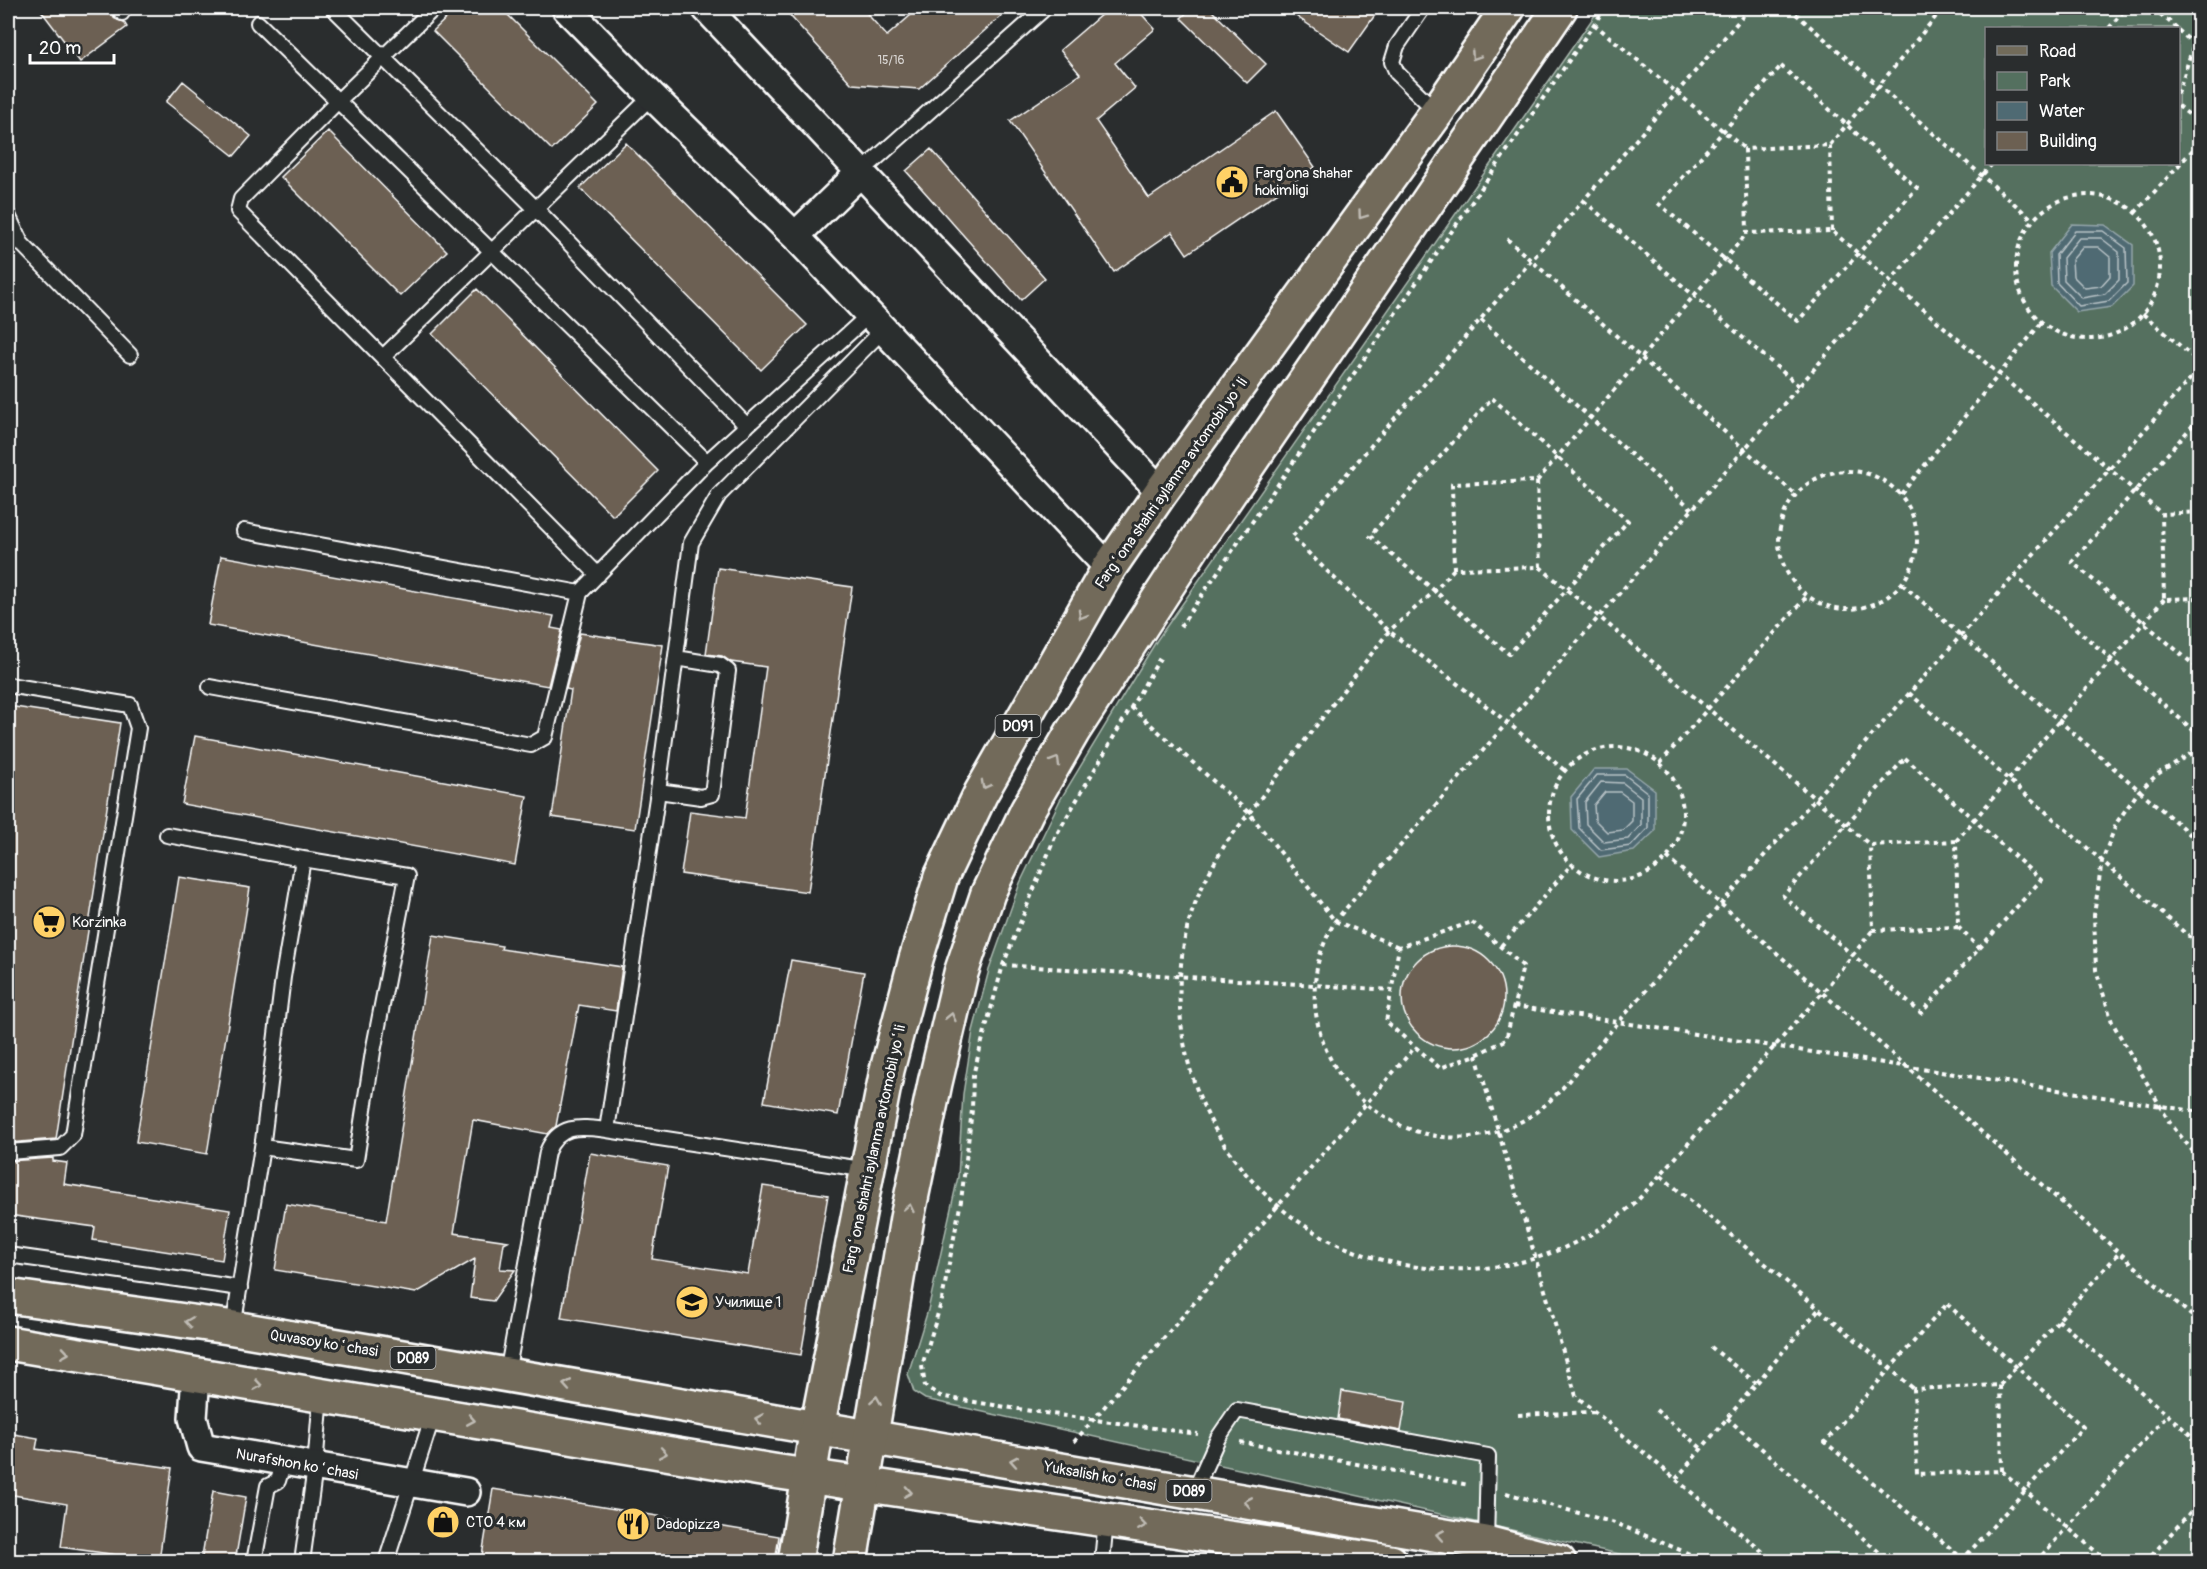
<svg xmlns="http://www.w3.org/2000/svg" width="2207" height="1569" font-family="Pangolin,sans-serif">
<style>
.green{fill:#54705f;stroke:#aab8af;stroke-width:1.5;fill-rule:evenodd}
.water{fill:#4f6a73;stroke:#95a6ab;stroke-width:1.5}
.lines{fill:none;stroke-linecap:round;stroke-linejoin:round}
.shore{stroke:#b9c3c7;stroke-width:1.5}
.building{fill:#6c6052;stroke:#fff;stroke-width:1.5}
.lane-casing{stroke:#fff;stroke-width:18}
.street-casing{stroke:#fff;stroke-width:32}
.primary-casing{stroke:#fff;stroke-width:38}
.highway-casing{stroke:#fff;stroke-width:38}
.path{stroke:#fff;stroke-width:4;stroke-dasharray:4.5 4.5;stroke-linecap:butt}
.lane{stroke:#2a2d2e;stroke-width:14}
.street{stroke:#2a2d2e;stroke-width:27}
.primary{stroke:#726b5a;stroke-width:33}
.highway{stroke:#726b5a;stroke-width:33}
.oneway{stroke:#c0bcb5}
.labels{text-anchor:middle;stroke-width:6;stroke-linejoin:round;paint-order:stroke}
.number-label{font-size:12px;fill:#dad7d4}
.shield{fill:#2a2d2e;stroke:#bfc0c0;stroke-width:1.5}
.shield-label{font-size:14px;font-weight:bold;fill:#fff}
.poi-label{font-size:15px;fill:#fff;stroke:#2a2d2e;text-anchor:start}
.street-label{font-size:15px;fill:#fff;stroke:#2a2d2e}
</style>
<rect width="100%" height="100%" fill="#2a2d2e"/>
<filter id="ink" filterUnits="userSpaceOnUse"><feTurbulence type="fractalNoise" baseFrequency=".0167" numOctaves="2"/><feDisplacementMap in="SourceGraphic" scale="12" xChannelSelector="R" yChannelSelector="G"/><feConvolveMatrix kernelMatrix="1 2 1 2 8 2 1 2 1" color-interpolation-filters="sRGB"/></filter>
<g filter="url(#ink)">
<!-- green -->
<path class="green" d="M1600 8H2199V1561H1639L1628 1556 925 1399 914 1392 908 1374 928 1310 958 1177 963 1094 973 1031 989 970 1020 883 1060 800 1157 640ZM1986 28H2178V164H1986Z"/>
<!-- water -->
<path class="water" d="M2072 224 2105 225 2133 245V286L2112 307 2077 312 2051 286 2049 253Z
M1594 769H1627L1655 790V831L1634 851 1599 857 1572 830 1571 797Z"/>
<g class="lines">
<!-- shore -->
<path class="shore" d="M2075 231H2103L2126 248 2127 283 2109 301 2079 306 2057 283 2056 255Z
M2079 238H2101L2119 252V280L2105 294 2082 298 2064 280 2063 258Z
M2083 247H2098L2110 257V276L2101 286 2085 288 2073 276 2072 260Z
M1597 775H1625L1648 793V828L1631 846 1601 850 1579 828 1577 799Z
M1601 782 1623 783 1641 797V825L1628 839 1604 842 1586 824 1585 802Z
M1605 792H1620L1632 801V821L1623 830 1607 832 1595 820 1594 805Z"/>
</g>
<!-- building -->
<path class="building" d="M39 8H109L115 19 124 22 127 27 80 62Z
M457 8H501L598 105 552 150 433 31Z
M783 8H862L887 36 919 8H1010L919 89 852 84Z
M1109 8H1136L1155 29 1115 63 1135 88 1096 121 1149 198 1276 111 1315 167 1187 254 1172 232 1114 272 1010 121 1080 74 1060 50Z
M1192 8H1209L1266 64 1247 83 1181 18Z
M1284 8H1380L1349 52Z
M183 81 251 136 234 156 166 102Z
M328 131 447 251 400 296 281 177Z
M626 143 807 325 761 370 580 188Z
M931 149 1045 278 1021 300 906 171Z
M477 289 658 471 613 516 432 334Z
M221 556 554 616 551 628 562 630 548 686 208 625Z
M718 568 852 587 808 892 681 874 690 811 745 818 766 667 731 662 722 656 706 654Z
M580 633 663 645 635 829 552 817 571 690 566 689Z
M8 706 120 723 56 1139 8 1143Z
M195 736 527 796 515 865 182 804Z
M179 877 250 888 207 1154 136 1142Z
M433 935 502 946 501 949 622 967 616 1011 579 1005 556 1126 548 1134 473 1120 454 1233 508 1241 504 1243 500 1269 515 1270 493 1301 470 1298 475 1259 416 1293 275 1270 286 1204 386 1221Z
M1402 997a51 51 0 1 1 102 0a51 51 0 1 1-102 0Z
M791 960 864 972 838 1115 764 1102Z
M590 1153 668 1166 652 1259 748 1274 763 1186 828 1195 801 1355 561 1318Z
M53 1158V1161L67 1163 64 1184 230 1210 222 1260 93 1240 95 1227 8 1215V1161Z
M1342 1391 1406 1402 1401 1431 1338 1419Z
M8 1433 38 1438 36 1449 172 1468 159 1561 61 1547 67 1504 8 1494Z
M493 1489 779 1536 775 1562H481Z
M213 1491 246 1497 235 1562H201Z"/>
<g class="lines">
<!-- lane casing -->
<g class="lane-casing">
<path id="lane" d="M118 8 122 13
M333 8 536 209 747 426
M434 8 338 101 241 199 238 211 598 575
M1423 8 1397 46 1392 62 1397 73 1437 112
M258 23 707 462
M860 173 1045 8
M8 215 21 243 130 355
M383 357 652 96
M244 531 580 593 707 462 870 314
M8 685 130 705 138 728 73 1135 60 1148 8 1152
M210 687 531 745 545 737 580 593
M658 791 701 797 712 794 728 671 720 665 676 658
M167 835 303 859
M607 1130 658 791 691 543 719 495 884 329
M8 1255 240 1288
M233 1328 262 1147 263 1141 283 977 303 859 407 876 373 1052 356 1160 262 1147
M507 1374 547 1152C559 1123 581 1127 607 1130L868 1170
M1194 1492 1218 1438 1237 1410 1488 1456 1486 1543
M254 1562 268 1486 278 1481 284 1461
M302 1562 315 1467 321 1395
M386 1562 433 1415
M1102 1562 1106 1520"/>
</g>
<!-- street casing -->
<g class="street-casing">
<path id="street" d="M566 8 652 96 795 236 1109 568
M706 8 1161 492
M795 236 860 173
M196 1375 193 1418 201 1447 466 1492"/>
</g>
<!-- primary casing -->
<g class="primary-casing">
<path id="primary" d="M8 1296 228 1327 1486 1543 1559 1562
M8 1343 773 1471 1391 1562"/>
</g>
<!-- highway casing -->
<g class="highway-casing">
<path id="highway" d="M795 1562 817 1428 887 1070 916 959 941 877 981 793 1109 568 1161 492 1437 112 1508 8
M850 1562 907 1218 935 1083 961 973 988 893 1027 811 1073 731 1199 537 1560 8"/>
</g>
<!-- path -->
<path class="path" d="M1789 8 2033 220
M2153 8 2177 28
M1594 24 1745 149
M2109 28 2126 8
M2178 30 2194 44
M1781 66 1917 188 1798 321 1659 204Z
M2178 94 2197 34 2200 33
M2178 106 2200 123
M1830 145 1943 8
M1992 164 1335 921C1327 936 1320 951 1317 968 1296 1084 1419 1178 1524 1120 1546 1107 1562 1090 1577 1070L1721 904 2200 368
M2016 267a72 72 0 1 1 144 0a72 72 0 1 1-144 0Z
M1584 201 1799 386
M2135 213 2200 142
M1832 231 1830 145 1745 149 1747 233 1832 231 2162 514
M1507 239 1796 495
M2143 314 2200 363
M1481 320 1692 509
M1492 398 1628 521 1509 654 1370 536Z
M2200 429 2194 424 2072 562 2200 670
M1779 540a69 69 0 1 1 138 0a69 69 0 1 1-138 0Z
M1537 481 1747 233
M1901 494 2042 322
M2200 512 2162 514 2164 599 2200 598
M1540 567 1537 481 1452 484 1454 569 1540 567 1870 845
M1454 569 1435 591 1389 631 1226 843C1208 873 1192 903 1185 938 1153 1098 1265 1254 1428 1268 1481 1273 1536 1264 1582 1239 1603 1228 1621 1215 1638 1200L1822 993 1873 930
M2014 575 2200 736
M1902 584 2200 843
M1180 627 1605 8
M1160 658 1055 837 1003 965 973 1075 972 1110 961 1201 942 1300 922 1366 925 1386 940 1396 956 1399 1037 1412 1198 1434
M1909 693 2200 946
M1131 707 1249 813 1335 921 1399 947
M1549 814a67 67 0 1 1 134 0a67 67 0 1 1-134 0Z
M2200 748 2159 773 2139 791 2117 822 2102 861 2094 915 2096 970 2112 1022 2170 1123 2200 1160
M1905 758 2041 880 1921 1013 1783 896Z
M1660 763 1807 596
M1564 770 1507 722 1389 631 1292 537 1750 8
M1956 841 2164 599
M1667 857 2200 1323
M1472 922 1523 966 1506 1040 1476 1055 1440 1068 1386 1022 1399 947Z
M1958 927 1873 930 1870 845 1956 841 1958 927 1980 949
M1501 946 1572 864
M1003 965 1392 990
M1514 1006 2200 1112
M1476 1055 1576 1396 1775 1562
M1661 1176 1914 1389
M1947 1304 2083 1427 1963 1559 1825 1442Z
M2058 1320 2200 1443
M1711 1347 1756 1383
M2000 1385 2119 1253
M1656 1410 1701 1448
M1518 1415 1595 1412
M1727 1418 1890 1562
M1074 1442 1415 1047
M1240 1442 1469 1485
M2002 1471 2000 1385 1914 1389 1917 1474 2002 1471 2108 1562
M1676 1479 1819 1309
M1506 1493 1615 1523 1709 1562
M2036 1562 2167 1415
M2146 1562 2200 1501"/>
<!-- lane -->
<use href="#lane" class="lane"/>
<!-- street -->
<use href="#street" class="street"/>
<!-- primary -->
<use href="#primary" class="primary"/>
<!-- highway -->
<use href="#highway" class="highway"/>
</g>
<!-- one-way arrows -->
<defs><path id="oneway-chevron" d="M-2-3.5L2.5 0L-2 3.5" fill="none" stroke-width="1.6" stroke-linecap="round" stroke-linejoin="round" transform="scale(1.5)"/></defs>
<g class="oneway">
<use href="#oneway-chevron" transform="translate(1475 56) rotate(124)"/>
<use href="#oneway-chevron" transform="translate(1362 215) rotate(126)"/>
<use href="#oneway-chevron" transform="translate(1082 615) rotate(120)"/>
<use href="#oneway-chevron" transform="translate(1056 761) rotate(-60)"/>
<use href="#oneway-chevron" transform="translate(985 785) rotate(119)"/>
<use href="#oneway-chevron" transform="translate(951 1017) rotate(-77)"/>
<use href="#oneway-chevron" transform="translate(909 1208) rotate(-78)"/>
<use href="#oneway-chevron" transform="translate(189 1322) rotate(-172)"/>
<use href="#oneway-chevron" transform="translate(65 1353) rotate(9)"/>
<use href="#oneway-chevron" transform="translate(258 1385) rotate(9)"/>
<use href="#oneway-chevron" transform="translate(567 1385) rotate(-170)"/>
<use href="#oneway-chevron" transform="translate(876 1400) rotate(-81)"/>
<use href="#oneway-chevron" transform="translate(759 1419) rotate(-170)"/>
<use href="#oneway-chevron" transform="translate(471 1420) rotate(10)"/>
<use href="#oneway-chevron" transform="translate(663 1453) rotate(10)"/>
<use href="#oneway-chevron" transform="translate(1014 1461) rotate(-170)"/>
<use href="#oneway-chevron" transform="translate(908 1492) rotate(9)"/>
<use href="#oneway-chevron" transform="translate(1248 1502) rotate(-170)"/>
<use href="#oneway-chevron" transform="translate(1142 1525) rotate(8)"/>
<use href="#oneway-chevron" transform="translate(1440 1535) rotate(-170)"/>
</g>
</g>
<!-- icons -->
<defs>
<g id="civic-disc" transform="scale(1.725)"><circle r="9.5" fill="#ffd166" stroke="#2a2d2e"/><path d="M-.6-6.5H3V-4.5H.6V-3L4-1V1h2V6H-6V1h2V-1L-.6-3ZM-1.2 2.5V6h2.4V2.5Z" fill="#111"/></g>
<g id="supermarket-disc" transform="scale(1.725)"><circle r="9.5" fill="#ffd166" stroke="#2a2d2e"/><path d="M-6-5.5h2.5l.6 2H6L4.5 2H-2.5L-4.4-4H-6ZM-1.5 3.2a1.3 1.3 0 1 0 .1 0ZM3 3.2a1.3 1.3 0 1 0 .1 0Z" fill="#111"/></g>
<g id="school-disc" transform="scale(1.725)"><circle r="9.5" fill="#ffd166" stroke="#2a2d2e"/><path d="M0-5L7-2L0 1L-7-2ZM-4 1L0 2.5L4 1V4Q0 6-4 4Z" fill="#111"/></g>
<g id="shop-disc" transform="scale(1.725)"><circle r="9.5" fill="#ffd166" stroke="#2a2d2e"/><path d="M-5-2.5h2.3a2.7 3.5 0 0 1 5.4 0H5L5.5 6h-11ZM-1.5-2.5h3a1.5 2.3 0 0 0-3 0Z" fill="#111"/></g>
<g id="restaurant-disc" transform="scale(1.725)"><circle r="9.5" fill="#ffd166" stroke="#2a2d2e"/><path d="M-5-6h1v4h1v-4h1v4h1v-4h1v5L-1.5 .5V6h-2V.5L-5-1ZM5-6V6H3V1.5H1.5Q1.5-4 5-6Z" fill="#111"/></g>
</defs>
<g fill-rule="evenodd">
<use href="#civic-disc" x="1232" y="182"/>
<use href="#supermarket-disc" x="49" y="922"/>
<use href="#school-disc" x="692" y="1302"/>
<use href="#shop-disc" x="443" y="1522"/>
<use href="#restaurant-disc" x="633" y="1524"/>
</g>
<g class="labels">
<!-- number labels -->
<g class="number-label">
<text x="891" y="64">15/16</text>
</g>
<!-- shield labels -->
<g class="shield">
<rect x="995.5" y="715" width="45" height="22" rx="4.5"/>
<rect x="390.5" y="1347" width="45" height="22" rx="4.5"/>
<rect x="1166.5" y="1480" width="45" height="22" rx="4.5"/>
</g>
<g class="shield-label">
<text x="1018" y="731">D091</text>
<text x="413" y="1363">D089</text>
<text x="1189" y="1496">D089</text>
</g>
<!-- poi labels -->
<g class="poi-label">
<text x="1255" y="178">Farg'ona shahar<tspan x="1255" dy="17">hokimligi</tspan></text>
<text x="72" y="927">Korzinka</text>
<text x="715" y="1307">Училище 1</text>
<text x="466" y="1527">СТО 4 км</text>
<text x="656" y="1529">Dadopizza</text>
</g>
<!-- street labels -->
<g class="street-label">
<text transform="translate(1171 483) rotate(-55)" y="5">Fargʻona shahri aylanma avtomobil yoʻli</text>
<text transform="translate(874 1149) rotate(-78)" y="5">Fargʻona shahri aylanma avtomobil yoʻli</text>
<text transform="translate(324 1343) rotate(9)" y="5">Quvasoy koʻchasi</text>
<text transform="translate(297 1464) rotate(10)" y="5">Nurafshon koʻchasi</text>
<text transform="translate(1100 1476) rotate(10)" y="5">Yuksalish koʻchasi</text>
</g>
</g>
<!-- margin -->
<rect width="2207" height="1569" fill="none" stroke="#2a2d2e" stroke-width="30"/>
<rect x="15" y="15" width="2177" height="1539" fill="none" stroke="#fff" stroke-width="2" filter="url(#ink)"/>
<!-- legend -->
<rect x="1985" y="27" width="195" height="138" fill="#2a2d2e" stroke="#7f8182" stroke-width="1.5"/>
<rect x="1997" y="46" width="30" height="9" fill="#726b5a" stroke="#7f8182" stroke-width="1.5"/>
<text x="2039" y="57" font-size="18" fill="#ffffff">Road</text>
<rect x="1997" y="72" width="30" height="18" fill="#54705f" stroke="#7f8182" stroke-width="1.5"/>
<text x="2039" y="87" font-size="18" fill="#ffffff">Park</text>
<rect x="1997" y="102" width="30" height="18" fill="#4f6a73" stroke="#7f8182" stroke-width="1.5"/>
<text x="2039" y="117" font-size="18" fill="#ffffff">Water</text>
<rect x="1997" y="132" width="30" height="18" fill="#6c6052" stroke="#7f8182" stroke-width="1.5"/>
<text x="2039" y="147" font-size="18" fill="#ffffff">Building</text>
<!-- scale -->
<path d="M30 54v9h84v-9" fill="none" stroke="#ffffff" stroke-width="3"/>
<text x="39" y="54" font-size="18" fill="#ffffff" stroke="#2a2d2e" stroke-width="4.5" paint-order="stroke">20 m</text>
</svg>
